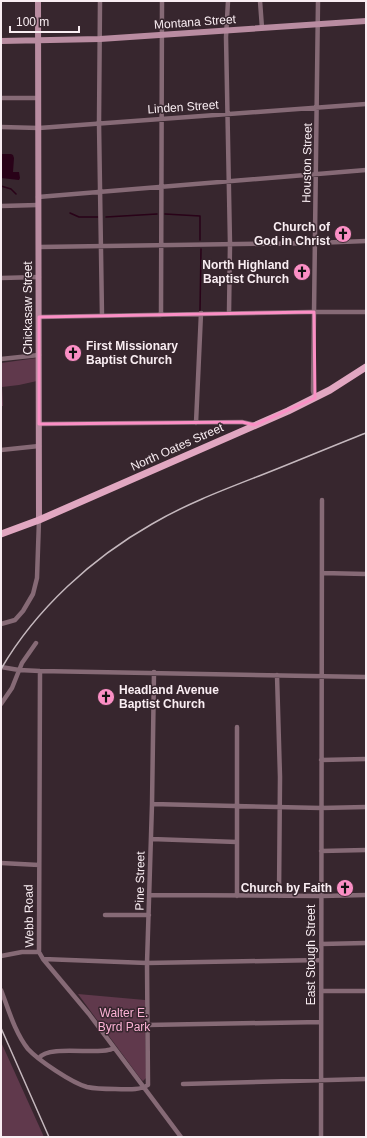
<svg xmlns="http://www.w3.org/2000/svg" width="367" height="1138" font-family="Arial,sans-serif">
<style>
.green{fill:#60394c}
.water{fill:#290218}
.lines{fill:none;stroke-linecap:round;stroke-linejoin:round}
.stream{stroke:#290218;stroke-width:1.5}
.street{stroke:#866a76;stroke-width:4.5}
.secondary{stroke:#b98ca1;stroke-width:6}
.primary{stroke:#e1a7c1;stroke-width:7}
.rail{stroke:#c5b8be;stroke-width:1.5}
.marked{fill:none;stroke:#fb8fc5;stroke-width:3;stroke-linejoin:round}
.labels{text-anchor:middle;stroke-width:3;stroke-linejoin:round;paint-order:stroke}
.street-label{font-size:12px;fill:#f9edf2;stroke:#37262e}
.poi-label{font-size:12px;font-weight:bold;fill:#f9edf2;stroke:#37262e;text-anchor:end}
.park-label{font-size:12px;fill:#fcb2d5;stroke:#37262e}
</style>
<rect width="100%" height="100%" fill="#37262e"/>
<!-- green -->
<path class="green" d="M37 358V381L19 385 2 387 3 406H1V363Z
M78 994 145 1000 146 1078 143 1081 140 1078Z
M1 1042 44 1137H1Z"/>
<!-- water -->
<path class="water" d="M1 154H11L13 155 14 158 13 172H19L20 178 19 180 1 178Z"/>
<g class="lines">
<!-- stream -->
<path class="stream" d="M1 186 11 189 16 194
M70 213 79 217H98
M165 214 200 216V240
M106 217 157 214
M200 311 201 249"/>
<!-- street -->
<path class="street" d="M100 1 99 123 102 316
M228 1 226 37 230 244 229 313
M260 1 262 28
M1 98H38
M1 127 39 128 366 104
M38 197 366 170
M1 206 38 205
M39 247 315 243 366 241
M1 278 39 277
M161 315 162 1
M39 317 310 312H366
M1 359 39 355
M315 398 313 391 318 1
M196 423 201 313
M39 424 242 422 255 425
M1 450 39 446
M322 573 366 574
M1 624 15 620 23 611 33 594 37 578 39 520
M1 667 19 670 40 671 366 677
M40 671 39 952 43 959 89 1014 181 1137
M277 675 280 777 279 896
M1 704 12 688 22 663 36 643
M321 760 366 759
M152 804 321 808 366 807
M151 839 237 842
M321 851 366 850
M1 863 39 865
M149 895 321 896 366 895
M237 896V727
M105 915H149
M321 944 366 943
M1 956 22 952H39
M43 959 147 963 321 960
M1 990C8 1008 15 1033 28 1049 38 1060 72 1083 87 1087 96 1089 105 1089 115 1089 125 1089 139 1091 148 1085L147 963 152 804 154 672
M321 991H366
M147 1025 321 1022
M39 1058C48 1045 93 1054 108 1050 110 1050 112 1049 114 1048
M183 1084 366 1079
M321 1137 322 500"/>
<!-- secondary -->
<path class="secondary" d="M38 1 39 520
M1 41 100 39 366 21"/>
<!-- primary -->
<path class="primary" d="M1 534 39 520 288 411 330 390 366 367"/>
<!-- rail -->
<path class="rail" d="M1 669C36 609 92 558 152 524 186 504 223 490 259 476 295 462 330 447 366 433
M1 1028 49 1137"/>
</g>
<!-- marked area -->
<path class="marked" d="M314 312 315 398 255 425 242 422 39 424V317Z"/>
<!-- icons -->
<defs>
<g id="church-disc" transform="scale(0.9)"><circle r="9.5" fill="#fb8fc5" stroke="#37262e"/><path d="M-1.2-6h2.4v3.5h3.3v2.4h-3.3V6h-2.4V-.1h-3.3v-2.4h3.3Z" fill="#111"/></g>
</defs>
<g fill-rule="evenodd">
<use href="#church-disc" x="343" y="234"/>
<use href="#church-disc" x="302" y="272"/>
<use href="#church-disc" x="73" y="353"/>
<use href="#church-disc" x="106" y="697"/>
<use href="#church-disc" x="345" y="888"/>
</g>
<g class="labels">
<!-- street labels -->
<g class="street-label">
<text transform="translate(195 22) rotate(-4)" y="4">Montana Street</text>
<text transform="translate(183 107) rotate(-4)" y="4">Linden Street</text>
<text transform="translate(307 163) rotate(-89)" y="4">Houston Street</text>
<text transform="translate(28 308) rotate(-90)" y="4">Chickasaw Street</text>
<text transform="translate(177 447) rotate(-24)" y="4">North Oates Street</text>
<text transform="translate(140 881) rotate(-89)" y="4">Pine Street</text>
<text transform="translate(29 916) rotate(-91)" y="4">Webb Road</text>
<text transform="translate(311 955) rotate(-90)" y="4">East Stough Street</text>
</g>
<!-- poi labels -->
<g class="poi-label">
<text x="330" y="231">Church of<tspan x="330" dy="14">God in Christ</tspan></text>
<text x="289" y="269">North Highland<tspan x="289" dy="14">Baptist Church</tspan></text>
<text x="86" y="350" text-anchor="start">First Missionary<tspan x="86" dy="14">Baptist Church</tspan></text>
<text x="119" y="694" text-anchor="start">Headland Avenue<tspan x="119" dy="14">Baptist Church</tspan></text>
<text x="332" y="892">Church by Faith</text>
</g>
<!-- park labels -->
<g class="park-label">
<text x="124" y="1017">Walter E.<tspan x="124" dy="14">Byrd Park</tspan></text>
</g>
</g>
<!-- border -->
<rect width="367" height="1138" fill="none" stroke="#f9edf2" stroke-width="4"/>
<!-- scale -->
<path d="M10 26v6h69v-6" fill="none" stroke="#f9edf2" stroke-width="2"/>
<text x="16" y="26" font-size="12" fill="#f9edf2" stroke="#37262e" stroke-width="3" paint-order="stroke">100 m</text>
</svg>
